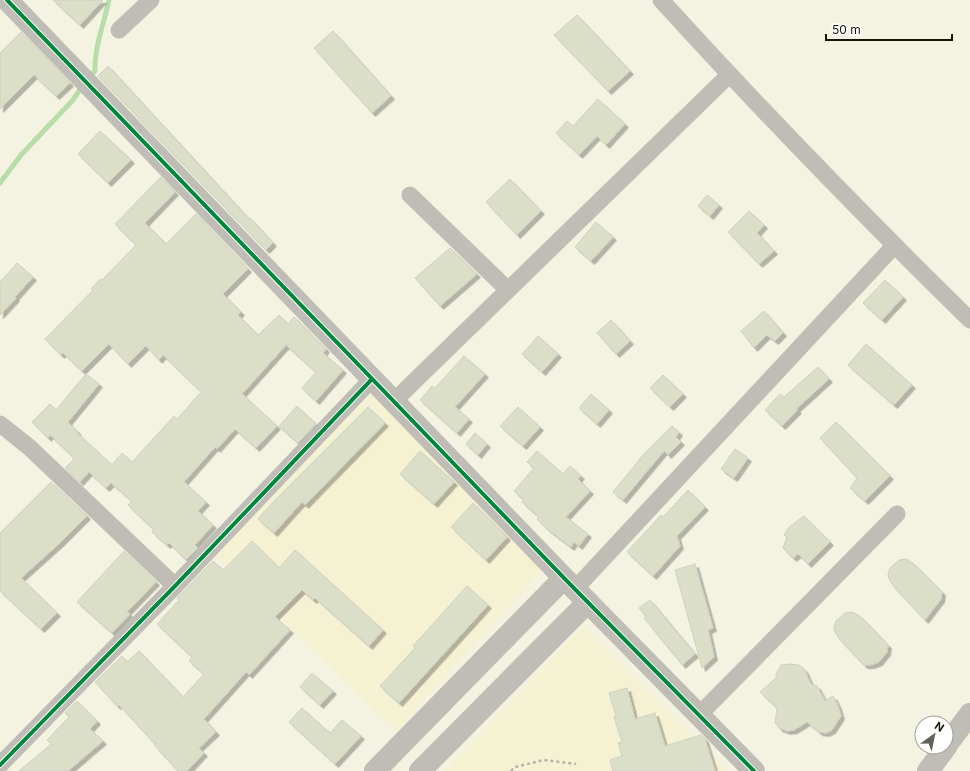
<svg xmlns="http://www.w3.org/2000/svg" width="970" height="771" font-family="Inter,sans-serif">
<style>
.built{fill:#f5f2d4}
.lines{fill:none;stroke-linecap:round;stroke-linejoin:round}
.stream{stroke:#b9ddaa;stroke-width:5}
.building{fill:#dbdfc8;stroke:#cfd0c3;filter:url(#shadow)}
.path{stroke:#b6b4ac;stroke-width:2.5;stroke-dasharray:3 3;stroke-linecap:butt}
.minor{stroke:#bfbdb6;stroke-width:17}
.tertiary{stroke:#bfbdb6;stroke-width:22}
.cycleway-casing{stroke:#fff;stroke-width:6}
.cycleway{stroke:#00873e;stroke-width:4}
</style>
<defs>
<filter id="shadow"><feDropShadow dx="3.5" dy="3.5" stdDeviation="0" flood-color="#0004"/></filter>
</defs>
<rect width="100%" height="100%" fill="#f4f3e1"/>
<!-- built -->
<path class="built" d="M372 390 547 565 396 731 213 554Z
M583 626 728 771H444Z"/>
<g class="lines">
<!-- stream -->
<path class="stream" d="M89 77 95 71C94 47 104 24 109 0
M0 183 21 155 73 100 83 85"/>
</g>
<!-- building -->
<path class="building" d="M53 0H103L80 25Z
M577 15 630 71 608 91 554 35Z
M333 31 391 96 372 113 314 48Z
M21 32 70 83 56 96 34 75 0 109V53Z
M108 66 249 219 250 218 273 243 266 250 98 76Z
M598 99 625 124 606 145 597 136 579 155 556 133 567 121 573 126Z
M100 131 131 160 108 183 78 154Z
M161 177 175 192 145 223 166 244 196 214 248 269 223 294 241 312 238 315 258 335 279 315 288 324 294 317 326 349 323 353 343 370 316 401 302 388 316 372 286 345 242 394 277 426 256 448 235 429 217 449 215 447 184 482 206 502 198 511 213 525 195 545 198 548 186 560 169 543 167 545 152 532 154 530 128 505 132 501 111 483 106 488 89 472 80 482 65 468 74 459 71 455 50 435 48 438 32 422 50 404 56 410 86 374 99 384 68 422 78 432 77 433 112 465 122 453 132 462 174 416 177 419 201 392 163 355 159 360 146 346 128 364 109 344 82 371 63 353 61 355 45 339 93 290 91 289 100 279 102 280 136 245 115 224Z
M510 179 541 211 517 235 486 202Z
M707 195 719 205 710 216 698 206Z
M749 211 764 225 757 233 774 251 759 264 728 232Z
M596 222 613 237 591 261 575 247Z
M450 248 477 274 440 306 415 278Z
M17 263 33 277 15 297 16 298 0 315V282Z
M885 280 903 297 882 320 863 303Z
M764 311 783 333 775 341 767 335 754 348 741 331Z
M611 320 630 341 616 354 597 333Z
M538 336 558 354 542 372 522 354Z
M866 344 912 385 894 405 848 365Z
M464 356 485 374 455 407 469 419 457 433 420 400 432 386 435 388Z
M818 367 829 379 796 409 798 410 782 426 765 410 780 394 784 397Z
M663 375 683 394 670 407 650 388Z
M591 394 609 410 597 424 579 408Z
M297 406 316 424 298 443 279 426Z
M368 407 385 423 305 505 302 502 274 533 258 519 273 502Z
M518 407 540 427 523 446 500 426Z
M836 422 890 476 865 501 850 488 857 478 820 438Z
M672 426 679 432 676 437 681 442 668 455 664 451 623 500 613 492 644 454Z
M475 433 487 444 478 455 466 444Z
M735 449 748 458 734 478 721 469Z
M420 451 454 482 434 504 400 474Z
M537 451 563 474 570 466 581 476 578 479 590 491 566 517 588 534 579 546 574 542 571 547 546 528 537 519 539 517 522 502 524 499 514 491 534 468 527 462Z
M51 482 87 516 61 542 21 578 57 613 41 629 0 591V533Z
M688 490 705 507 677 536 680 546 653 576 627 552 661 515 663 517Z
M473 503 507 537 486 560 451 527Z
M804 516 830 542 808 564 798 554 793 558 783 548 787 537 784 535 789 527Z
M252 541 279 568 295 550 383 630 369 646 315 598 313 600 302 590 275 617 290 630 249 675 246 672 204 719 216 732 199 748 204 753 187 771H178L154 745 155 744 119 705 117 706 95 682 122 656 127 662 139 651 183 697 204 674 189 661 192 657 157 624 179 600 177 598 213 561 223 570Z
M124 551 156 582 127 612 130 614 112 633 77 602Z
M907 559 914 564 942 592 941 599 925 620 894 587 889 579 888 575 890 568 899 560Z
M695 564 713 628 708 630 714 657 702 668 675 570Z
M467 586 488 605 399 703 380 686 415 648 413 646Z
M650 600 695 654 682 665 644 618 646 616 639 608Z
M853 612 861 617 888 645 887 652 879 662 871 665H864L840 640 835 632 834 627 836 621 845 613Z
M790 664 799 665 804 669 811 684 817 686 825 701 833 696 838 706 841 716 832 730 826 733 819 732 807 722 794 730 787 731 779 728 775 723 777 708 760 692 776 678V674L781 665Z
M312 673 333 691 320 705 300 687Z
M627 688 635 719 655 713 665 746 701 735 705 739 715 771H613L610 760 622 756 618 743 622 742 614 717 616 716 609 693Z
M77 701 97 721 90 729 103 741 68 771H19L51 744 47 740 69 717 65 713Z
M302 708 330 733 342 720 361 736 335 764 289 722Z"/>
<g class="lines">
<!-- path -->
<path class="path" d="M511 771 515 767 544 760 576 764"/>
<!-- minor -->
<path class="minor" d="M661 0C761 110 864 216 970 320
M119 30 151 0
M410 195 508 290
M394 401 729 75
M0 424 29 447 175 586
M575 589 894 246
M699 715 897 514
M0 765 175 586 372 379"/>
<!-- tertiary -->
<path class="tertiary" d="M7 0 564 578 754 771
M946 746 970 714
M375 771 564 578
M420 771 588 602
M928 771 946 747"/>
<!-- cycleway casing -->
<g class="cycleway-casing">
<path id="cycleway" d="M7 0 564 578 754 771
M0 765 175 586 372 379"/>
</g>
<!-- cycleway -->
<use href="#cycleway" class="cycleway"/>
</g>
<!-- north arrow -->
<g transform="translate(934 735) rotate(33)"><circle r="19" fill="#ffffff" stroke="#a2a19d"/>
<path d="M0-3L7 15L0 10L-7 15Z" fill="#646255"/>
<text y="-6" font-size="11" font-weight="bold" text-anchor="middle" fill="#161409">N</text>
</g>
<!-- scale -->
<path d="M826 34v6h126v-6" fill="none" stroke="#161409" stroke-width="2"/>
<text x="832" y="34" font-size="12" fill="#161409" stroke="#ffffff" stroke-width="3" paint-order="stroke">50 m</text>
</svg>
